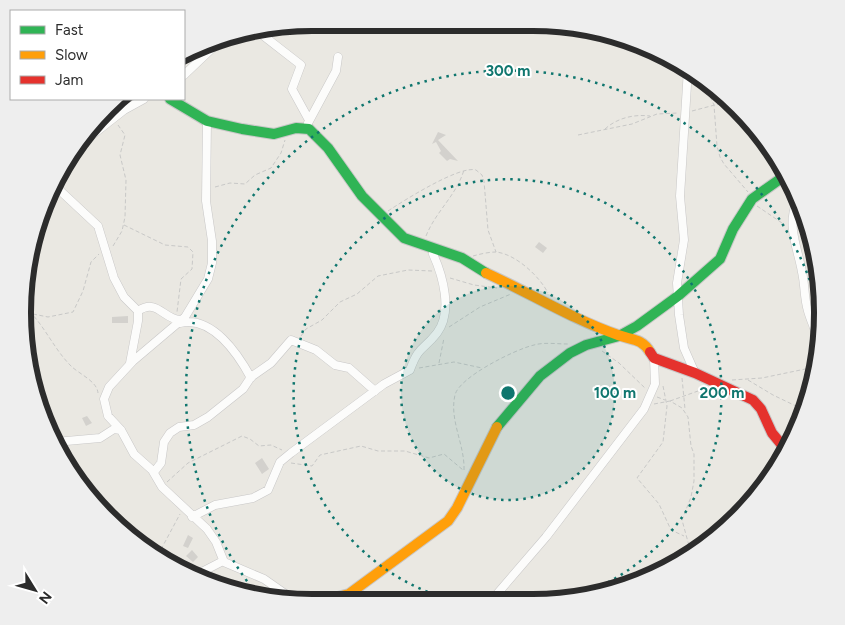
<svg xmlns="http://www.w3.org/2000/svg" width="845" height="625" font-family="Figtree,sans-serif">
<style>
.building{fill:#d3d1cd}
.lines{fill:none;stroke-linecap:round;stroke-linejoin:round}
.street-casing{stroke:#c8c7c7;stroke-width:9}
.fast-casing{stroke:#c8c7c7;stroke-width:12}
.slow-casing{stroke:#c8c7c7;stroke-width:12}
.jam-casing{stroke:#c8c7c7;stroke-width:12}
.path{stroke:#c8c8c7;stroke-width:1;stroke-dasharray:4 2.5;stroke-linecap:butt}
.street{stroke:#fcfcfb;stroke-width:8}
.fast{stroke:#30b455;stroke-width:10}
.slow{stroke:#ff9f0a;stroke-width:10}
.jam{stroke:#e5322d;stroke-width:10}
.ring{fill:none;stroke:#0f766e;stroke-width:2.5;stroke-dasharray:2.5 5}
.rim{fill:none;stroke:#2c2c2c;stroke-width:6}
.centre{fill:#0f766e;stroke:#fff;stroke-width:2.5}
.ring-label{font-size:15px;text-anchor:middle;font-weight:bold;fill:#0f766e;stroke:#fff;stroke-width:4;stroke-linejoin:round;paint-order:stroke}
</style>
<rect width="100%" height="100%" fill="#eae8e2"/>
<!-- building -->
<path class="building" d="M438 132 446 135 438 140 458 161 450 159 447 161 439 153 441 151 436 142 432 144Z
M539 242 547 248 543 253 535 247Z
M128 316V323H112V317Z
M87 416 92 423 86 426 82 418Z
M262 458 269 469 262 474 255 463Z
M188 535 193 538 188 548 183 546Z
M192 550 198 557 193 562 186 556Z"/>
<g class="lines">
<!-- street casing -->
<g class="street-casing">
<path id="street" d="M256 30 301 65 292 89 309 120
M688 69 680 196 684 240 677 283 679 315 684 348 695 373
M184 75 223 38
M207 121 206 201 212 241V263L208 279 185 317 133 361 109 387 104 399 108 416 121 430 134 454 152 470 162 487 207 529 216 542 224 562 264 579 294 600
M308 123 336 71 338 57
M77 147 124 110 144 99
M53 184 98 226 114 278 124 297 138 311V321L130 363
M796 204C787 227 798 249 802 272 805 285 804 298 808 311 812 325 819 336 820 352
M138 311C157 298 163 319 180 320V323C212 315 238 354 251 378
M55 442 100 438 114 429 121 430
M154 472 161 463 164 442 170 433 179 427 194 425 208 417 243 389 251 377 271 363 291 340 316 350 335 365 349 368 375 391
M192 517 215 505 253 498 268 490 280 462 291 453 384 384 410 370C419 345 423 351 437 333 453 312 443 276 433 254
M194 576 223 561
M491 601 546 537 644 409 655 384 654 358"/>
</g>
<!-- fast casing -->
<g class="fast-casing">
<path id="fast" d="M170 99 207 121 242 129 274 134 296 128 309 129 328 148 362 196 404 238 462 258 486 273
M497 427 540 376 570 353 586 345 619 336 637 326 678 296 720 259 733 229 752 199 783 177"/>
</g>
<!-- slow casing -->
<g class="slow-casing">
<path id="slow" d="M486 273C530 293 572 319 618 335 631 340 642 338 650 352
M289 601 334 598 349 594 448 521 457 508 497 427"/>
</g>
<!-- jam casing -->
<g class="jam-casing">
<path id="jam" d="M650 352 654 358 695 373 753 400 761 409 772 433 786 450"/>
</g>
<!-- path -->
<path class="path" d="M702 79 714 105 717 146 720 157 724 164 748 192
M692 111 726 102
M605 129C617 118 634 114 650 116
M578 135 632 124 657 114 678 113
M215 187 230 183 245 184 255 175 271 168 281 153 285 140
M757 206 785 225
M388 211C403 201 460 165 476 170L482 175 484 181 488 230 496 252
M124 225 165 245 188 247 193 252 192 269 181 279 177 312
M426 236C436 211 456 196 464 170
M113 246 122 231 125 217 126 180 120 155 125 135 118 125
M473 256C480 254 489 252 496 252 516 254 540 277 548 293
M450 278 474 285 497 288
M25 307C44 324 53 348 71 366 79 374 97 381 98 393
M816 310 817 305
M33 314 48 317 73 312 83 291 91 262 99 254
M449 327 480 307 511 294
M301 336 306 329 322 320 340 302 357 294 378 276 408 270 432 271
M602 351 619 363 646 389
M439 363 444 338
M419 368 454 362 482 368
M682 378 685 409
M732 380 762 378 815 367
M748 380 773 395 800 408
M663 386 667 406 663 442 637 478 659 504 671 530 684 536
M657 397 665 400
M670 401 698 391 711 390
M654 404 670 401 682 408 688 417 691 446 694 454V481L691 497 682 520 691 553
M291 463 312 466 320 455 361 446 378 451H405L429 458 444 454 463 470
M464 470C465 445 449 420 455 395 459 377 516 349 534 345 544 342 557 344 568 344
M167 482 188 463 242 436 250 439 259 446 271 445 282 450
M158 555 180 514"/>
<!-- street -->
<use href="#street" class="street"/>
<!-- fast -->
<use href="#fast" class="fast"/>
<!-- slow -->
<use href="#slow" class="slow"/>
<!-- jam -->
<use href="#jam" class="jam"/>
</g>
<!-- distance rings -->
<circle cx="508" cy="393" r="107" fill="#0f766e" fill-opacity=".12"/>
<g class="ring">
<circle cx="508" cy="393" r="107"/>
<path d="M456 601A214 214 0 1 1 563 600"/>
<path d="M256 593A322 322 0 1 1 817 302"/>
</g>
<!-- crop -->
<path d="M0 0H845V625H0ZM312 31H533A281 281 0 0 1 814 312V313A281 281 0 0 1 533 594H312A281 281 0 0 1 31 313V312A281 281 0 0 1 312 31Z" fill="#eee" fill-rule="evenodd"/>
<path class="rim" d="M312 31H533A281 281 0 0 1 814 312V313A281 281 0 0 1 533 594H312A281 281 0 0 1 31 313V312A281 281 0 0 1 312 31Z"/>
<circle cx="508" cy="393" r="8" class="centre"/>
<g class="ring-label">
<text x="508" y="76">300 m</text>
<text x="615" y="398">100 m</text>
<text x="722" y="398">200 m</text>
</g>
<!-- legend -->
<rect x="10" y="10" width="175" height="90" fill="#ffffff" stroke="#ababab"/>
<rect x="20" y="26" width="25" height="8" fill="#30b455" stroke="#ababab"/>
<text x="55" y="35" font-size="15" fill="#2c2c2c">Fast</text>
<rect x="20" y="51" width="25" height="8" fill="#ff9f0a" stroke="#ababab"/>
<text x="55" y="60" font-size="15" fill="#2c2c2c">Slow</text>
<rect x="20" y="76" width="25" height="8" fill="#e5322d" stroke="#ababab"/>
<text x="55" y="85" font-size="15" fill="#2c2c2c">Jam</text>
<!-- north arrow -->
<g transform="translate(35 590) rotate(127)" stroke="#ffffff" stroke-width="4" paint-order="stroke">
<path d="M0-4L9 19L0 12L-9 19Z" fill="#2c2c2c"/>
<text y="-8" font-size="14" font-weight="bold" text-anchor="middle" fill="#2c2c2c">N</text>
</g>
</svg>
